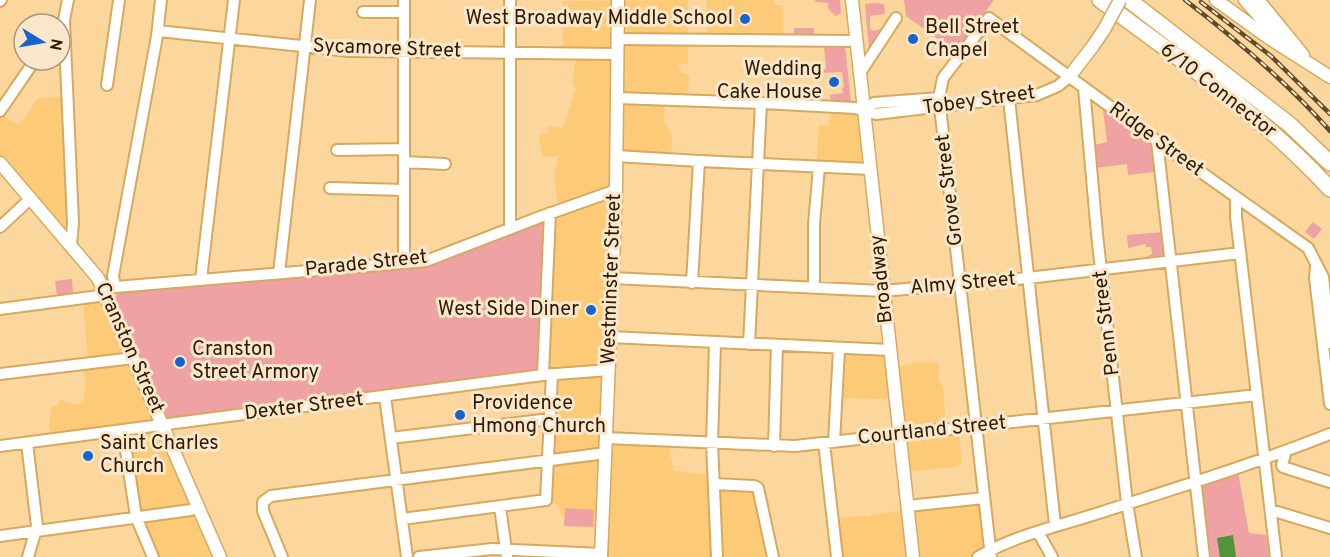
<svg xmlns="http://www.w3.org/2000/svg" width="1330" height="557" font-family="Overpass,sans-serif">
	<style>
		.built { fill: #fdca78 }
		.green { fill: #eea2a3 }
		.water { fill: #519538 }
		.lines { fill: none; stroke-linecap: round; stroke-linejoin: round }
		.minor-casing { stroke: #d6a95f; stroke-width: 14 }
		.major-casing { stroke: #d6a95f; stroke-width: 15 }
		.highway-casing { stroke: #d6a95f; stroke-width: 18 }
		.minor { stroke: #fff; stroke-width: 10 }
		.major { stroke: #fff; stroke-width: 12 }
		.highway { stroke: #fff; stroke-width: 15 }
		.rail-casing { stroke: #614b28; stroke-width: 4.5 }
		.rail { stroke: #fae7cb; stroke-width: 2; stroke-dasharray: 7; stroke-linecap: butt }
		.major-bridge-casing { stroke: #d6a95f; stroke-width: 15; stroke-linecap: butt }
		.major-bridge { stroke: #fff; stroke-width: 12 }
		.poi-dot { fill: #1764cf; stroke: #fae7cb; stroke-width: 2 }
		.labels { text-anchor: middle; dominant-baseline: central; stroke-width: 6; stroke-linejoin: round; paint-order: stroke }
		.poi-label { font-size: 20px; fill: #2c1b00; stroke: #fae7cb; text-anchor: start }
		.street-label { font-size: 20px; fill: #2c1b00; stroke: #fae7cb }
	</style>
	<rect width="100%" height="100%" fill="#fcd79d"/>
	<path class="built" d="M688,0V64L678,65L681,72L690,75L686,101L665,102L664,122L670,131L672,141L671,159L617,156L607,439L670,443V454L674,471L713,475V484L755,486L771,557H564L598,555L599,528L573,524L568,519L562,517L558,505L545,501L550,377L543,376L548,215L558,209L554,176L559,155L552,157L542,156L539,138L541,133L549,134L547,126L561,128L564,126L575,89L572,82L576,56L563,53V1Z
		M707,0H774V5H783V35L707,33Z
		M67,97L71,243L0,168V114L19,125L38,98Z
		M832,106L861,107L868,169L816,167L819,125L828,126Z
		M100,295L216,557H151L121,433L52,439L49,425L52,406L58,405L60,400L75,405L79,404L83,400L86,387L83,364L88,362L83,299Z
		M840,350L887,351L892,370L917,362L939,363L938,379L943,387L946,429L959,430L962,462L955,467L903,472L893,398L879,399L838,398Z
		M983,499L988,550L977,557H837L834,519L864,515L868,517L870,515Z"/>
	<path class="green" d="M814,0H840L841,13L836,16L828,9V3L817,2Z
		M904,0H994L956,52L906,16Z
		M875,3L884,4L885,14L870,16V28L873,31L881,29L882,30L869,49L865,4Z
		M794,28H814V35L794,34Z
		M824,46H845L851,102L831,101L830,95L843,93L842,88L844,87L842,72L819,73V70L826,69Z
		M1103,110L1153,145L1155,172L1128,175L1127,164L1096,168L1094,145L1107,142Z
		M543,222L545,224L539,372L167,419L164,417L114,302V298L119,292L426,266Z
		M1313,222L1322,229L1314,239L1305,232Z
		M1163,232L1165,255L1146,257L1152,254L1151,247H1146L1145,244L1128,248L1127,235Z
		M72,279L73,294L57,296L55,281Z
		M1238,472L1249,533L1266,535L1269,557H1211L1202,485Z
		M565,508L594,510L593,527L564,526Z"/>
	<path class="water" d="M1233,535L1236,557H1220L1217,538Z"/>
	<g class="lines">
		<defs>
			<path id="minor" d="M68,0L64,20L73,223L71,245
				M404,0V262
				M0,1L1,0
				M363,12H404
				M158,31L349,51L617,54
				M617,39L856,41
				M860,73L896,18
				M107,85L119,0
				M1084,88L1097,234L1127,503L1136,557
				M617,98L761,103L855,108L876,114L1037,95L1058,86L1069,77
				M1009,99L1055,525
				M0,111L35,60
				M864,112L874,103L939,98
				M1157,141L1204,557
				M337,150L404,149
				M616,156L699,161L870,169
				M404,162L445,164
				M330,188L404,190
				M1236,197V217L1276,557
				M0,227L30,199
				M510,229V0
				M1316,266L1315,278L1330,404
				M279,273L310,0
				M612,278L883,291L1028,278L1240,253
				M201,279L234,0
				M692,283L699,161
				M115,286L113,276L157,36L161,0
				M104,288L426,261L540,217L616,190
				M814,288V224L819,167
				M0,309L99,296L106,293
				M610,337L890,350
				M715,343L712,443L717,557
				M749,344L761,103
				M0,374L133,358
				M543,375L550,213
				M385,397L407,557
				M123,431L136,517L153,557
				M391,438L550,419
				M606,438L795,446L1257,395
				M834,442L839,349
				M27,443L37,526L28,557
				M824,443L837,557
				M0,446L543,375L609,370
				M774,446L777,345
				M1286,451L1282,465L1283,467L1330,482
				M714,484L754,486L758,488L773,557
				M908,506L984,498
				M500,507L507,557
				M1271,510L1330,528
				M402,519L546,500L552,374
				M1038,532L1052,557
				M0,536L191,510L198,507
				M282,557L263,511V502L271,496L606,453
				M419,557L492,549L602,554
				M978,557C1015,535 1059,526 1099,513C1176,488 1254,464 1330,434
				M991,557L939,98L943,78L989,18L1157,141L1308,248L1323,277L1330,343"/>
			<path id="major" d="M852,0L913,557
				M1216,0L1266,36L1330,77
				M1245,0L1278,37
				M1258,0L1303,55
				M1069,77L1093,46L1105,28
				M0,163L98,278L220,557
				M601,557L616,190L618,0"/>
			<path id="highway" d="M1100,0C1180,59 1263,116 1330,189
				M1129,0L1289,124L1330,163"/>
		</defs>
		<use href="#minor" class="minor-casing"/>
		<use href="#major" class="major-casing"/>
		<use href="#highway" class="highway-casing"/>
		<use href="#minor" class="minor"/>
		<use href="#major" class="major"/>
		<use href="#highway" class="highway"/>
		<defs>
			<path id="rail" d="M1185,0C1237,40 1287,82 1330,131
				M1201,2L1271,56L1330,114"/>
		</defs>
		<use href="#rail" class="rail-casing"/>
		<use href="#rail" class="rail"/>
		<defs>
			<path id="major-bridge" d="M1105,28L1120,0"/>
		</defs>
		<use href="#major-bridge" class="major-bridge-casing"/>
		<use href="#major-bridge" class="major-bridge"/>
	</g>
	<g class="poi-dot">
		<circle cx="745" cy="19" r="6"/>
		<circle cx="913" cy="39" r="6"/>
		<circle cx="834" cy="82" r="6"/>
		<circle cx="591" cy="310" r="6"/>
		<circle cx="180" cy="362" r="6"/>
		<circle cx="460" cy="415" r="6"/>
		<circle cx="88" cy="456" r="6"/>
	</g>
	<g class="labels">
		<g class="poi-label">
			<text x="733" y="19" text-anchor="end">West Broadway Middle School</text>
			<text x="925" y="28">Bell Street<tspan x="925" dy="23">Chapel</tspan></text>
			<text x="822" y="70" text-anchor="end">Wedding<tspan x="822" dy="23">Cake House</tspan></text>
			<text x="579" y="310" text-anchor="end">West Side Diner</text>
			<text x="192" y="350">Cranston<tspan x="192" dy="23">Street Armory</tspan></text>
			<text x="472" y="404">Providence<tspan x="472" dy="23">Hmong Church</tspan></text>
			<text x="100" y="444">Saint Charles<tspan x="100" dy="23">Church</tspan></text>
		</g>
		<g class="street-label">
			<text transform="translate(387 49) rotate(2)">Sycamore Street</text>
			<text transform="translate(1218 91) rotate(38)">6/10 Connector</text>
			<text transform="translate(979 101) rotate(-8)">Tobey Street</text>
			<text transform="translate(1156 140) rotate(36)">Ridge Street</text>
			<text transform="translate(950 190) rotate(-97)">Grove Street</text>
			<text transform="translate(366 264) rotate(-6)">Parade Street</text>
			<text transform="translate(612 279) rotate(-88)">Westminster Street</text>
			<text transform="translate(882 279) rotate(-96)">Broadway</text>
			<text transform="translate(963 284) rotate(-5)">Almy Street</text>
			<text transform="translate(1107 323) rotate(-97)">Penn Street</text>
			<text transform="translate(129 348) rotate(66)">Cranston Street</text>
			<text transform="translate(304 407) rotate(-7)">Dexter Street</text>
			<text transform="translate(932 431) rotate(-6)">Courtland Street</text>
		</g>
	</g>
	<g transform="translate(42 42) rotate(101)"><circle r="28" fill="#fae7cb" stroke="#a8957a" stroke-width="1.5"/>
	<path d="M0-4.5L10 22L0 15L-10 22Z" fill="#1764cf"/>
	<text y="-9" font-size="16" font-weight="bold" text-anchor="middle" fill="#2c1b00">N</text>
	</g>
</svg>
